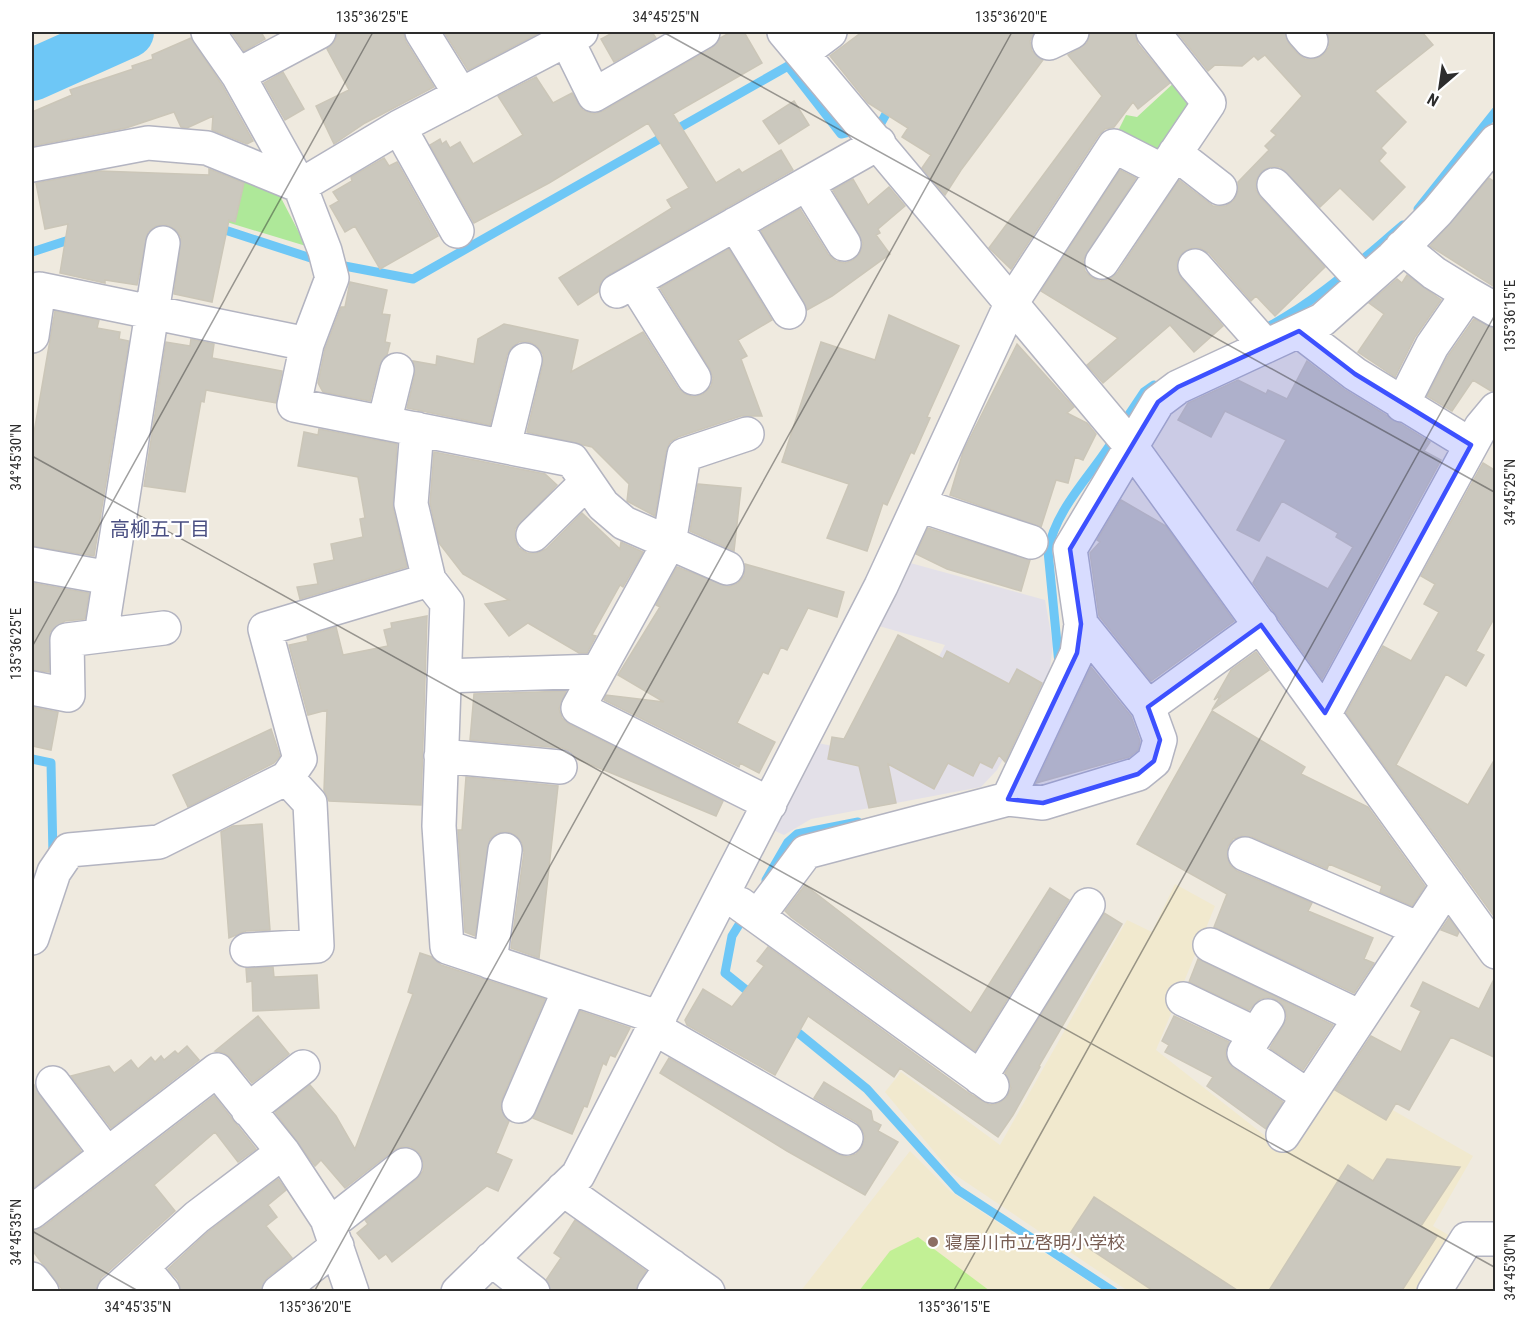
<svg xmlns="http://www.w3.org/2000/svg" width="1527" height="1323" font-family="'Roboto Condensed','Noto Sans JP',sans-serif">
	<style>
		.industrial { fill: #e3e0e8 }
		.education { fill: #f1e9ce }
		.green { fill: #aee899 }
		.pitch { fill: #c2f095 }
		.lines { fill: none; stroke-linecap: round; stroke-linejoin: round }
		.stream { stroke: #6ec7f6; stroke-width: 9 }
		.river { stroke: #6ec7f6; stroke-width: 52 }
		.building { fill: #cbc8be; stroke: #cbc6b8; stroke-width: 1.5 }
		.minor-casing { stroke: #b3b4c1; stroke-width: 36 }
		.minor { stroke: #fff; stroke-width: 33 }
		.marked { fill: #3d51ff; fill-opacity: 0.2; stroke: #3d51ff; stroke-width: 4.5; stroke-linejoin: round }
		.ticks { fill: none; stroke: #2d2d2d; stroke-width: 1.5; stroke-opacity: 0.45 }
		.education-dot { fill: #8d6e63; stroke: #fff; stroke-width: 2 }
		.labels { text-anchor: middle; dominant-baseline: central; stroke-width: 4.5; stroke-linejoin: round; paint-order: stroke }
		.education-label { font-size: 18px; fill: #785e54; stroke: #fff; text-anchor: start }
		.neighbourhood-label { font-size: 20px; fill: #4a4f82; stroke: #fff }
		.neatline { fill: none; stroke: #2d2d2d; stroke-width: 2 }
		.ticks-label { font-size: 15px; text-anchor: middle; fill: #2d2d2d }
	</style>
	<rect width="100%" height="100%" fill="#efeadf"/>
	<path class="industrial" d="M903,561L1045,600L1053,645L1049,675L997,770L981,787L811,819L784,835L773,830L813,742L886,757L945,645L872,624Z"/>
	<path class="education" d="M1175,884L1215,906L1156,1050L1287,1153L1335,1077L1473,1156L1433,1226L1452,1237L1417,1291H1128L951,1172L885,1092L901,1072L1000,1145L1127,920L1152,932Z
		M910,1151L951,1192L1103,1291L800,1292Z"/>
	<path class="green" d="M1177,80L1195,104L1161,156L1116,135L1126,115L1137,117Z
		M231,174L279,194L306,246L220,220L228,198Z"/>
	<path class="pitch" d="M918,1237L990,1291H859L890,1251Z"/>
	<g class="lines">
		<path class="stream" d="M871,126L881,123L891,105
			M1418,209L1496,111
			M144,227L181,228
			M216,229L225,230L320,261
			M32,252L75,238
			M334,264L413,279L788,66L841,134L858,130
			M1260,331C1314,304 1357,264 1403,225
			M1122,425L1144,392L1154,385
			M1059,664L1048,551C1056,507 1093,474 1115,437
			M32,759L51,763L53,856
			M766,880L788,842L797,834L858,822
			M745,915L732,936L725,973L755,997
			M791,1027L867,1089L958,1190L1114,1292"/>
		<path class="river" d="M32,75L128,32"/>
	</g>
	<path class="building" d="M231,32H261L265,39L244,51Z
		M338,32H403L406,42L434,87L365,123L334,144L316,106L349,90L327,49L335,41Z
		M444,32H541L468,70Z
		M614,32H652L656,38L614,62L601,39Z
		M731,32H744L762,63L673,114L716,183L739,169L742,173L781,150L793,170L608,275L601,282L598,292L578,305L559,278L672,208L667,200L689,188L648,123L549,183L474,223L430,145L440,139L442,144L446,141L450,148L460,142L473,164L523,135L498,96L536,77L553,103L572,93L583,110L594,114L603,111L712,48L720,38Z
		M862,32H1034L1030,41L1032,51L1043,60L961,170L945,195L922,168L931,155L902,137L908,128L868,103L830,56Z
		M1090,32H1135L1138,44L1170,83L1138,109L1133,102L1114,127L1105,129L1098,136L1011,269L989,248L1102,96L1068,55L1087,43Z
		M1177,32H1285L1289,44L1297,53L1305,59H1314L1323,55L1329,47L1327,32H1422L1433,45L1375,91L1406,122L1381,148L1386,153L1379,161L1405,187L1373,220L1340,188L1320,207L1280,167H1270L1262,171L1256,180V190L1260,197L1325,267L1275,316L1256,296L1251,301L1209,253L1200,248H1192L1183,252L1177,261V269L1181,278L1223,326L1194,352L1170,325L1103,383L1087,365L1118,338L1041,291L1120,170L1136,178L1083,260L1085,271L1091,277L1100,281L1110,279L1118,272L1179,180L1213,206H1226L1234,200L1238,191V182L1269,150L1265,146L1276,135L1271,131L1302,96L1265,55L1258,60L1254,56L1242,66L1215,65L1208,71Z
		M191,38L222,85L253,141L247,144L212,130L213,116L187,128L181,127L174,112L126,128L32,146V112L72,95L70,90L133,69L132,66L153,59L152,55Z
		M283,72L304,109L285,120L264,83Z
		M794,101L809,125L779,144L763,121Z
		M384,158L389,166L397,162L438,236L380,269L355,226L345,232L330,206L339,201L333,192L352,181L351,177Z
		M209,169L244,183L235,222L229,220L212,302L174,294L181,237L175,229L166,225L156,226L148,232L137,285L105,280V283L60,273L68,224L45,229L36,183L100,171L209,175Z
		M1489,178L1496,183V288L1430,246Z
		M853,179L868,205L889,187L905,206L878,229L880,233L876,235L890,254L832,296L807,310L761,231L800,209L828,254L836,261L845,263L853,260L860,253L863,243L833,190Z
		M729,249L772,320L738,340L747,356L741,359L762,416H741L678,437L670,442L666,452L655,516L627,501L629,484L592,447L527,432L543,364V354L537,346L530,342H519L511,348L507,355L490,425L407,408L415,374L413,361L436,365L437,356L474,364L478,339L504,324L578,340L571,372L643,332L678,388L685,394L694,397L703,394L711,386L713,378L710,369L660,288Z
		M1407,275L1441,300L1415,337L1395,377L1358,352L1384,314L1369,303L1397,279L1402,283Z
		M350,282L387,290L382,314L390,315L385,342L390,343L387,355L379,366L370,401L323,392L318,383L325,349L341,307H345Z
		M55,311L99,320L97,328L120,332L119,339L129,341L94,556L32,546V444Z
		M889,315L959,346L927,417L930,418L914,454L911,452L887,505L883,503L867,551L827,538L849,484L782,462L821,342L875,360Z
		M1474,319L1496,329V391H1491L1473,380L1452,411L1427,396L1448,356Z
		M191,339L214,344L212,358L282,371L276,403L206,390L204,402L201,401L185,492L144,486L166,342L190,346Z
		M1017,344L1074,407L1067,413L1087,423L1096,434L1083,460L1075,457L1068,483L1056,480L1041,527L950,495L963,452Z
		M1307,361L1345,390L1430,442L1424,451L1441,460L1322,679L1253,583L1267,557L1328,589L1353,547L1336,537L1338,533L1282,501L1259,541L1237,530L1286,440L1225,411L1211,437L1178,420L1188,403L1238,380L1266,394L1268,390L1287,399Z
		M319,429L397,444L393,508L407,567L300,599L297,587L318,584L314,564L334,560L331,544L363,537L360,519L365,518L358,477L298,466L304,432L318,435Z
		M434,452L545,474L557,485L515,529V540L519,548L527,553H537L546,549L582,513L620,549L621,542L643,552L623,587L620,585L592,635L596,636L587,653H579L528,623L509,636L485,604L509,600L463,574L439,543L430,503Z
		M1483,463L1496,471V615L1476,651L1484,655L1466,686L1446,674L1396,765L1468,805L1496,757V919L1346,713L1383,646L1411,661L1439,612L1424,604L1435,584L1421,576Z
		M698,484L741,488L734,551L690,531Z
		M1121,500L1166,526L1234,621L1151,681L1099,616L1090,553L1100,542L1097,540Z
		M928,528L1030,560L1021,591L947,569L916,554Z
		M745,564L844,592L837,617L808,608L787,650L781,647L768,674L763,672L737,723L775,742L759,773L740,763L739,767L604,700L606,695L664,702L618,675L660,607L656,605L677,567L729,587L738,583L744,576Z
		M32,583L89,593L85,619L65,621L50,632L49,672L32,670Z
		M427,616L421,805L329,801L324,790L327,710L308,715L289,645L308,641L307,636L336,627L343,655L388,646L384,630L392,628L391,623Z
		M898,635L943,659L947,651L1009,684L1017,669L1042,683L1005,762L999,755L992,768L980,762L973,776L948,763L934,789L888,764L896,803L869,808L859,766L828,759L832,737L844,739Z
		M1256,652L1269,670L1212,710L1221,695L1214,700L1231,670Z
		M1091,667L1131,716L1140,741L1138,750L1129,757L1036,783Z
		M566,691L559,709L562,718L569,724L723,801L716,816L577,759L570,751L562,748L470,740L474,694Z
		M32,707L58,712L51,750L32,746Z
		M1212,711L1305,767L1301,774L1368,807L1425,886L1412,906L1380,892L1382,886L1329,864L1327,869L1252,837L1242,836L1233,839L1228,846L1227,857L1230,865L1237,871L1312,903L1308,911L1373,938L1364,959L1374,963L1354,993L1214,927L1227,894L1137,844Z
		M271,729L280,756L274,763L188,807L173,775Z
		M466,777L558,786L539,958L511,948L524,852L522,843L517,836L508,832L497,833L490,839L475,936L465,932L458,830H462Z
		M262,824L270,930L246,931L229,938L221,832L233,826Z
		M805,885L971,1013L1050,888L1069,900L975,1051L791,917L785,911Z
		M1104,913L1122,924L1039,1066L1040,1067L1013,1115L998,1137L900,1068L894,1077L808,1016L775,1075L687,1025L685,1020L703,989L732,1007L764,966L757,961L768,947L970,1094L990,1105L999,1103L1007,1097L1011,1088L1005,1073Z
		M1449,918L1459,932L1457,936L1441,930Z
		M420,953L432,957L441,965L545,999L502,1099L501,1109L509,1121L496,1153L512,1160L498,1191L487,1186L392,1262L386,1254L379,1259L357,1233L368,1224L365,1220L417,1179L423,1171V1162L420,1154L411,1147H402L394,1150L345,1188L321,1160L315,1166L275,1112L310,1085L336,1116L355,1149L413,994L408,992Z
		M1198,959L1333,1025L1303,1070L1270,1048L1287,1018L1285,1008L1279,1001L1270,997L1260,999L1249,1010L1189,982Z
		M273,967L274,977L317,975L319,1008L253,1011L252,981L247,982L246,968Z
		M1496,975V1058L1451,1037L1409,1110L1396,1103L1386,1120L1335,1090L1371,1036L1401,1052L1421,1011L1411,1006L1423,982L1479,1009Z
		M580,1011L630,1028L615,1057L610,1055L606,1065L603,1063L587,1107L584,1106L572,1134L533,1118Z
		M258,1016L289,1054L252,1083L231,1058L224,1053L215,1051Z
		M1174,1016L1229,1042L1225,1053L1228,1062L1233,1068L1283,1102L1266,1129L1207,1086L1213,1077L1165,1052L1169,1045L1162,1041Z
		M187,1046L199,1060L111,1128L71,1076L109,1066L114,1073L131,1060L138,1069L151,1057L155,1062L161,1056L164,1060L175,1051L178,1054Z
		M669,1058L837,1154L847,1157L856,1154L862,1147L865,1137L862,1129L856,1122L814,1098L824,1082L871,1111L873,1121L881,1125L878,1131L898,1142L865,1195L787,1151L660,1073Z
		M32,1082L81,1151L32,1189Z
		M214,1096L256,1149L238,1162L215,1132L154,1185L175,1211L101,1278L96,1292H64L32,1250V1230L43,1227Z
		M1387,1159L1460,1167L1421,1226L1437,1236L1401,1292H1268L1348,1165L1373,1181Z
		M278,1179L286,1190L268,1205L277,1217L266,1226L292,1258L267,1278L261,1292H181L178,1280L168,1269L209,1231Z
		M1094,1197L1240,1292H1155L1069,1235Z
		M575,1220L646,1271L635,1292H551L546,1280L561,1258L554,1253Z"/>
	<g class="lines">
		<defs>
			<path id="minor" d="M208,32L238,75L300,186L325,251L332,278L307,344L294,405L572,460L603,505L624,523L727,568
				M422,32L461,95
				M563,32L594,95L703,32
				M784,32L1130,445L1496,952
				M1303,32L1311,41
				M1049,43L1072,32
				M802,53L830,32
				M238,75L319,32
				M399,127L457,231
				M1175,153L1220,188
				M32,165L148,143L207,148L300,186L399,127L581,32
				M807,184L844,244
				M1274,185L1364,282
				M735,224L789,312
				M1102,262L1209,103L1153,32
				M1195,266L1266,346
				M634,282L694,378
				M617,291L879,143
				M1468,294L1496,310
				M1299,331L1355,374L1471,445
				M32,336L39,289L307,344
				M1402,405L1432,346L1468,294L1434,273L1402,247
				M384,423L397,370
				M417,429L411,504L429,580L447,603L439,826L447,947L660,1018
				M747,434L684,455L669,543L578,708L770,804
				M504,446L525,360
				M919,505L1031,542
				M533,535L587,482
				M32,564L110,578
				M101,635L163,243
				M444,676L598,671
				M32,688L68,695L67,640L164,628
				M1148,707L1261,625
				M1325,713L1481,427L1496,409
				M441,756L560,767
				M1008,799L1077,653L1081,624L1070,549L1158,402L1178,387L1322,320L1392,258L1437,212L1496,141
				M1245,854L1419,929
				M740,904L992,1086
				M758,916L806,852L1008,799L1043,803L1138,774L1154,761L1160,740L1148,707L1081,624
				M32,938L54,872L69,850L159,842L287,778L300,759L265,629L429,580
				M1210,945L1360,1017
				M247,950L317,946L310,803L287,778
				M490,962L505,850
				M1183,999L1256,1034
				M1268,1016L1244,1053L1308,1096
				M654,1028L846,1138
				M980,1078L1088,905
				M53,1083L107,1154
				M519,1106L570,988
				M248,1110L303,1067
				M1283,1135L1448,885
				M563,1189L708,1292
				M32,1212L217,1070L283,1152L327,1219L352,1292
				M329,1225L405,1165
				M491,1259L533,1292
				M142,1267L163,1292
				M32,1279L42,1292
				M114,1292L197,1217L283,1152
				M279,1292L337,1246
				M458,1292L578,1175L881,586L1012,302L1114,146L1163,171
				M654,1292L672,1266
				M1434,1292L1467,1239H1496"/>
		</defs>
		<use href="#minor" class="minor-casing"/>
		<use href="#minor" class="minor"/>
	</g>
	<path class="marked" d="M1299,331L1355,374L1471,445L1325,713L1261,625L1148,707L1160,740L1154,761L1138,774L1043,803L1008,799L1077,653L1081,624L1070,549L1158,402L1178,387Z"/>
	<path class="ticks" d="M663,32L1496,493M32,456L1496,1268M32,647L373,32M32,1231L140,1292M314,1292L1012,32M953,1292L1496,313"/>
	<circle class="education-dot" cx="933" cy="1242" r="6"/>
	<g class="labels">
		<g class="education-label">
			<text x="945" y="1242">寝屋川市立啓明小学校</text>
		</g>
		<g class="neighbourhood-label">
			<text x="160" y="529">高柳五丁目</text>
		</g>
	</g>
	<rect width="1527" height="1323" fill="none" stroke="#ffffff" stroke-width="66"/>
	<g transform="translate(1440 87) rotate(209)" stroke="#ffffff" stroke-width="4.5" paint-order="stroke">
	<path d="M0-4.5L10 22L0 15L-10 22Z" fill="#2d2d2d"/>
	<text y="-9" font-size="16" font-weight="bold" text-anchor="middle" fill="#2d2d2d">N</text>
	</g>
	<rect x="33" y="33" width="1461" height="1257" class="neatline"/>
	<g class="ticks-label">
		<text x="372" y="22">135°36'25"E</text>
		<text x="666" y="22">34°45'25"N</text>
		<text x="1011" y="22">135°36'20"E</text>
		<text transform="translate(1510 316) rotate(-90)" y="5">135°36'15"E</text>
		<text transform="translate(16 457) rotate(-90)" y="5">34°45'30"N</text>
		<text transform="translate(1510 492) rotate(-90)" y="5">34°45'25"N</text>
		<text transform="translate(16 644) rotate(-90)" y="5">135°36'25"E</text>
		<text transform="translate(16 1232) rotate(-90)" y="5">34°45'35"N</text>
		<text transform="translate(1510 1267) rotate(-90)" y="5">34°45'30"N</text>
		<text x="138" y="1312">34°45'35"N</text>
		<text x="315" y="1312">135°36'20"E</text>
		<text x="954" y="1312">135°36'15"E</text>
	</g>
</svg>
